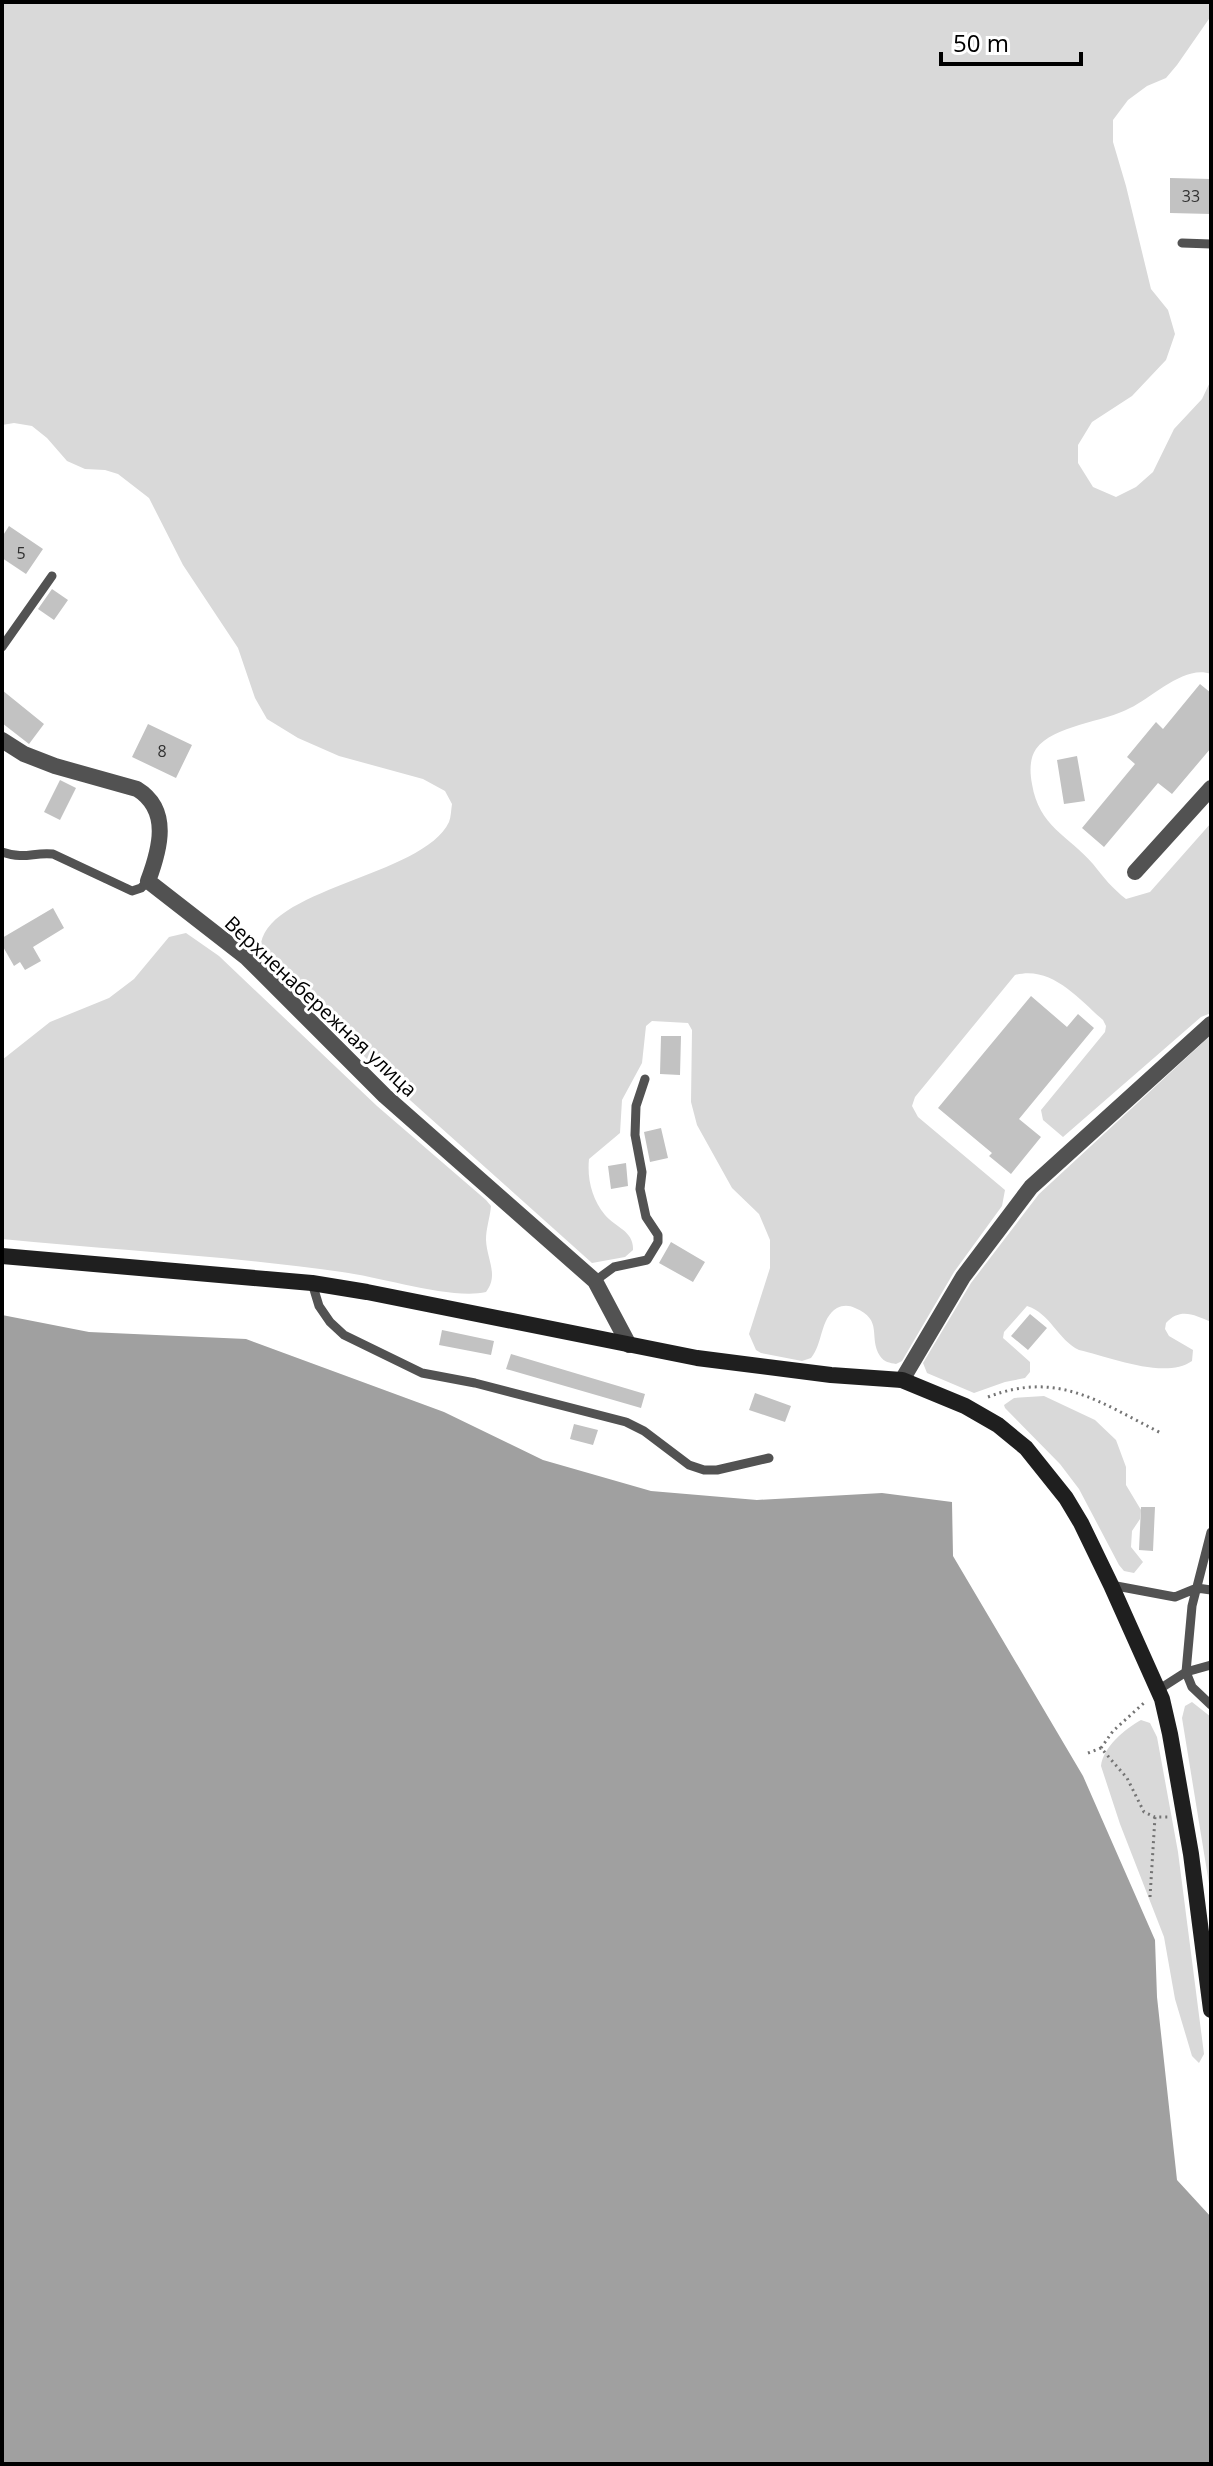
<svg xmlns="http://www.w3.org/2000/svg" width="1213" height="2466" font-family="'Open Sans',sans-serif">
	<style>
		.green { fill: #d9d9d9 }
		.water { fill: #a0a0a0 }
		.building { fill: #c2c2c2 }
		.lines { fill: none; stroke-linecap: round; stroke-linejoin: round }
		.path { stroke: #747474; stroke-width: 3; stroke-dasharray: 2 4; stroke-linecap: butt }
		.lane { stroke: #525252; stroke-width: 9 }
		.street { stroke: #525252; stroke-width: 16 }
		.secondary { stroke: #1f1f1f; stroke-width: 16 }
		.labels { text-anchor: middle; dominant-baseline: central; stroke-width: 6; stroke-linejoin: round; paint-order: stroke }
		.number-label { font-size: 16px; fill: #303030 }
		.street-label { font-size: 20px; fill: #000; stroke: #fff }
	</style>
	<rect width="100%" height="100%" fill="#fff"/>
	<path class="green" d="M2,2H1211V16L1177,65L1166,78L1147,86L1128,100L1113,120V142L1126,186L1151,289L1168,310L1175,334L1166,360L1132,396L1092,422L1078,445V463L1093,487L1116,497L1136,487L1153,472L1174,429L1202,399L1211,380V674C1185,664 1153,697 1130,708C1105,722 1053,725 1036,749C1029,759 1030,774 1032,784C1039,827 1068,835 1093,864C1104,878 1112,888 1126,899L1150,892L1211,823V1013L1201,1017L1063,1137L1043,1120L1041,1110L1105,1032L1106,1026L1103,1020C1078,998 1051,965 1015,975L915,1097L912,1106L918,1117L1005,1190L1002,1206L954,1272L902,1361L896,1364C890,1363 884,1362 880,1356C868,1337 884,1320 855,1308C849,1305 843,1305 837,1308C820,1318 823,1344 811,1358L802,1361L761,1353L756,1350L749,1334L770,1268V1240L759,1214L732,1188L697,1125L691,1102L692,1030L688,1023L652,1021L646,1026L642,1063L622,1100L620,1133L589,1159C587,1179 592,1199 605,1215C616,1228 634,1231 633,1250L625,1257L592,1263L392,1084L261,953C253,889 423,878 449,822C451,817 451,810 452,804L445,791L423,779L339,756L298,738L267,719L255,698L238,648L183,565L149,498L118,474L105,470L85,469L67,461L47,438L32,426L14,423L2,425Z
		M186,933L219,956L377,1106L486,1200L491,1206C490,1218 486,1228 486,1240C487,1260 499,1275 486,1292C452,1300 381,1277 342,1272C230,1256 115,1250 2,1239V1060L50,1022L109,998L134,979L169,937Z
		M1211,1035V1322C1195,1315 1180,1307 1166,1323L1165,1329L1169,1336L1193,1350L1192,1361C1165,1380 1110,1357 1079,1350C1058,1340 1050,1313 1027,1306L1004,1332L1003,1338L1030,1362V1372L1025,1378L1005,1382L974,1393L927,1373L923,1363L971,1283L1039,1194Z
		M1044,1396L1095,1420L1116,1440L1126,1467V1485L1141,1510L1140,1519L1132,1531L1131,1547L1143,1562L1134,1573L1124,1571L1119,1565L1079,1489L1060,1464L1005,1408L1004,1405L1014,1398Z
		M1192,1702L1211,1717V1896L1182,1718L1185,1706Z
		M1141,1720L1150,1723L1157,1737L1178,1852L1204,2054L1199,2063L1192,2056L1175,1999L1164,1937L1120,1824L1101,1766C1103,1747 1125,1729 1141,1720Z"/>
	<path class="water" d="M2,1315L89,1332L246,1339L444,1412L543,1460L651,1491L757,1500L882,1493L952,1502L953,1556L1083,1776L1155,1940L1157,1997L1177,2180L1211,2217V2464H2Z"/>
	<path class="building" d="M1170,178L1211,179V214L1170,213Z
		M9,526L43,549L26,574L2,558V537Z
		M52,589L68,600L54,620L38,609Z
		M1200,684L1211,693V748L1172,794L1158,783L1104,847L1082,828L1135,764L1127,757L1156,722L1163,729Z
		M2,690L44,724L29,744L2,723Z
		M148,724L192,745L176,778L132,757Z
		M1077,756L1085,801L1064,804L1057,760Z
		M60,780L76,788L60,820L44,812Z
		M53,908L64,928L33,947L41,961L25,970L20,962L14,966L2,945V938Z
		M1031,996L1067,1027L1078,1014L1094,1028L1019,1119L1041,1137L1011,1174L989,1156L992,1153L938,1108Z
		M661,1036H681L680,1075L660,1074Z
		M661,1128L668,1158L650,1162L644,1132Z
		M626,1163L628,1186L611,1189L608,1166Z
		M671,1242L705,1262L693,1282L659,1263Z
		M1030,1314L1047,1328L1028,1350L1011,1336Z
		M442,1330L494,1341L491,1355L439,1345Z
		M511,1354L645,1394L641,1408L506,1369Z
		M755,1393L791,1406L785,1422L749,1410Z
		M574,1424L598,1430L593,1445L570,1439Z
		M1141,1507H1155L1153,1551L1139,1550Z"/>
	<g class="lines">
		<path class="path" d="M988,1397C1058,1370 1099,1402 1161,1433
			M1101,1748L1113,1731L1145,1702
			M1088,1753L1101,1748L1127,1778L1144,1812L1155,1817H1169
			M1150,1897L1155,1817"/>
		<path class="lane" d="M1182,243L1211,244
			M2,647L52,576
			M2,852C26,860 32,852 53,854L132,891L141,888L148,881
			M595,1281L614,1267L647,1260L658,1242V1235L646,1217L640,1189L642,1172L635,1135L636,1106L645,1079
			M312,1283L319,1306L330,1322L344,1335L422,1373L475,1383L626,1422L644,1431L689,1465L704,1470H717L769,1458
			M1211,1532L1192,1606L1186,1672L1192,1687L1211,1705
			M1111,1585L1175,1597L1197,1588L1211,1590
			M1158,1690L1186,1672L1211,1665"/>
		<path class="street" d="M2,740L24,754L55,766L137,789C171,810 160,849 148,881L247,958L385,1096L595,1281L629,1345
			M1135,872L1211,788
			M902,1380L963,1277L1031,1187L1211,1024"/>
		<path class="secondary" d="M2,1256L312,1283L367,1292L697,1358L831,1375L902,1380L965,1406L998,1425L1026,1448L1066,1498L1081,1523L1111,1585L1162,1699L1170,1734L1191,1854L1211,2010"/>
	</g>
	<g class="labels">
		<g class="number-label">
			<text x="1191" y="196">33</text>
			<text x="21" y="553">5</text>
			<text x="162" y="751">8</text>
		</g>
		<g class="street-label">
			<text transform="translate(321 1006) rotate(43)">Верхненабережная улица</text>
		</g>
	</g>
	<rect width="1213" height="2466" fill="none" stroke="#000000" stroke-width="8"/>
	<path d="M941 52v12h140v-12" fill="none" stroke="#000000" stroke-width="4"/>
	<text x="953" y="52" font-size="24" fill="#000000" stroke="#ffffff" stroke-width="6" paint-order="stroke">50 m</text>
</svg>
